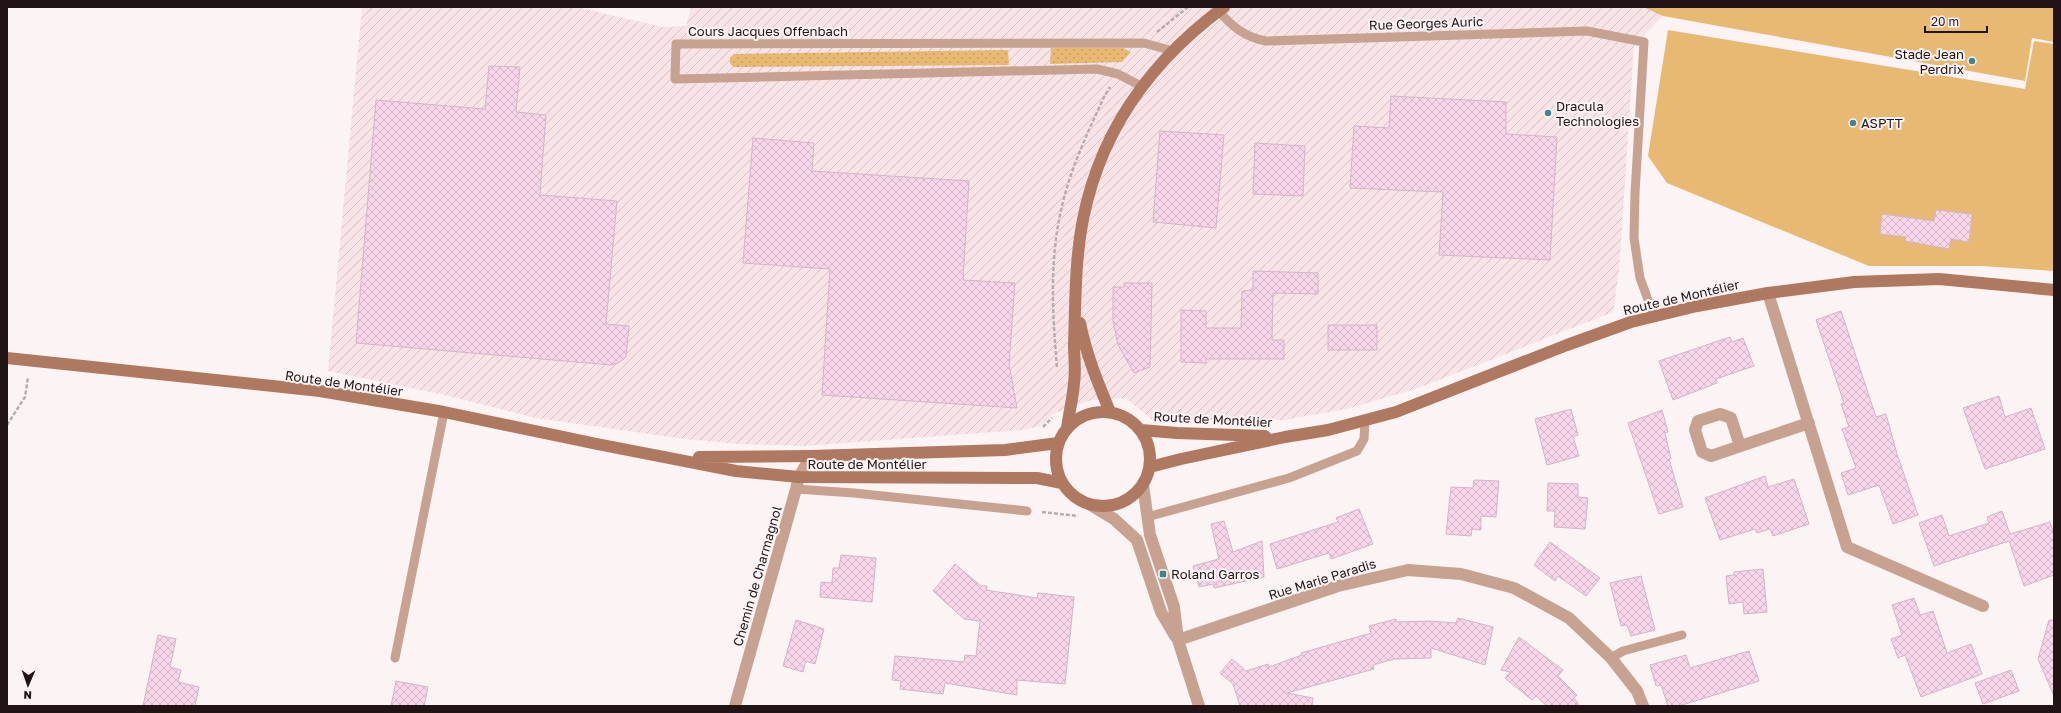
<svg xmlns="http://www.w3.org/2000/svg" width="2061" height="713" font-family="'Golos Text',sans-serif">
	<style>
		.industrial { fill: url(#industrial-furrows) }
		.grass { fill: url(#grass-dots) }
		.green { fill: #e7b973 }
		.building { fill: url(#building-cross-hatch); stroke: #d4b5c8 }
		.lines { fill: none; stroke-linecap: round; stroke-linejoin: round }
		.path { stroke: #b7adae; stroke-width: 2.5; stroke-dasharray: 4 2; stroke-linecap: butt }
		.lane { stroke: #c8a291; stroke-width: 9 }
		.street { stroke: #c8a291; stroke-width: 12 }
		.secondary { stroke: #af7961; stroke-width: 12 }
		.poi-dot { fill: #408592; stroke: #fbf3f4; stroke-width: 1.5 }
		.labels { text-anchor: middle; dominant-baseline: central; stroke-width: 4; stroke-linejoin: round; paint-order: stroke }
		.street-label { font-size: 13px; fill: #221415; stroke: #fbf3f4 }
		.poi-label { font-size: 13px; fill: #221415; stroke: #fbf3f4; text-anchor: start }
	</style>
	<defs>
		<pattern id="industrial-furrows" width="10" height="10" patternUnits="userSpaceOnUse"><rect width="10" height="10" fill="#f8e4e6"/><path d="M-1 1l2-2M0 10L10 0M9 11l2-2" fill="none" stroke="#d4c3c4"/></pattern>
		<pattern id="grass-dots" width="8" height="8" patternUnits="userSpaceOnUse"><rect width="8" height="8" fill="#e7b973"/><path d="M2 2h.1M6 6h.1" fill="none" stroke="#c69e63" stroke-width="1.8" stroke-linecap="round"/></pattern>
		<pattern id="building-cross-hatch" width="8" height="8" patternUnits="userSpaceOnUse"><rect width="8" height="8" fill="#f7d6ea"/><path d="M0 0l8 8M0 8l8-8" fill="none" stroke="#d3b7c8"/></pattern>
	</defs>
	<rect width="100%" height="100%" fill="#fbf3f4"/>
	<path class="industrial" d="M362,7H576L663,27L686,26L691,7H1643L1663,16L1634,46L1619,271L1613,312L1421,387L1347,409L1283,420L1156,423L1126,398L1092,400L1052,414L1047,421L1040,426L1022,430L804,446L739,444L685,439L536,418L445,395L328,371Z"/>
	<path class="grass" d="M1051,48H1123L1131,52L1122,62L1050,64Z
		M1008,50L1009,65L733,67L730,63V58L734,54Z"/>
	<path class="green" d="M1643,7H2054V42L2032,38L2025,81L1663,16Z
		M1668,30L2025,89L2034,41L2054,44V271L1982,266H1869L1667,183L1648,156Z"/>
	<path class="building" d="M489,66L520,67L516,112L546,115L540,195L617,201L606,324L629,326L626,357L618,363L611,365L356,343L376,100L485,109Z
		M1391,96L1506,102V134L1557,137L1550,260L1439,255L1443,192L1350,188L1354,126L1389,128Z
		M1160,131L1224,135L1216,228L1153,222Z
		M753,138L814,143L812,171L969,181L963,280L1015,283L1009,364L1017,408L822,395L830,269L743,263Z
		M1255,143L1305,146L1303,196L1253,194Z
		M1936,210L1972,214L1969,242L1951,239L1949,249L1905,241L1906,237L1880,234L1882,214L1934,221Z
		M1253,271L1318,273V294L1273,293L1272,340H1284V359H1206V363L1181,362V310L1206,311V328H1241L1242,291L1253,290Z
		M1124,283H1152L1150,367L1134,373L1118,345L1113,321V287H1124Z
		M1841,311L1876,417L1886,414L1897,454L1918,515L1893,524L1879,485L1848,495L1841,473L1856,468L1842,429L1849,427L1841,404L1844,403L1816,320Z
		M1328,325H1377V350H1328Z
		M1730,337L1732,342L1743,338L1754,366L1716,379L1717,383L1673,400L1659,361Z
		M1999,396L2005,417L2031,408L2045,449L1985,469L1963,408Z
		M1571,409L1578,435L1573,437L1579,456L1547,465L1535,419Z
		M1662,410L1668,432L1665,433L1671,459H1669L1683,507L1659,514L1628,423Z
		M1765,476L1768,487L1794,479L1809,524L1773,536L1770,529L1757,533L1755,529L1720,540L1705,498Z
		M1474,480L1499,481L1496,517L1481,516V530L1472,529L1471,536L1446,534L1451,487L1473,488Z
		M1548,483L1578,484V497L1588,498L1585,529L1554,527L1555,511H1547Z
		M1359,509L1373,544L1331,559L1329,553L1277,569L1270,544L1338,522L1336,518Z
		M2002,511L2010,534L2050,522L2054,534V575L2024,586L2009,541L1934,566L1919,523L1942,515L1949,536L1989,523L1987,517Z
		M1224,521L1233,552L1262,541L1264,577L1214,588L1213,584L1199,587L1193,566L1219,559L1211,524Z
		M1550,542L1600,578L1586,596L1558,576L1555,581L1534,565Z
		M841,555L876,558L872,602L820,597L821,582L832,583L833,568H839Z
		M955,564L981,586H987L986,590L1037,598L1038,593L1074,597L1065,684L1017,680V695L945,683L943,694L900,689L901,681L892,680L895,656L964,662L965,655L976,656L980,621L964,619L933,591Z
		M1763,569L1767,612L1744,614L1743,602L1729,604L1726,576L1734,575V572Z
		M1641,576L1655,630L1631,636L1627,625L1621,626L1610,583Z
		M1914,598L1920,615L1933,611L1947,653L1971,644L1982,674L1921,697L1905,655L1898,658L1891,639L1902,635L1892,605Z
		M1458,618L1493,627L1485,665L1431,648V658L1394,659L1373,665L1374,669L1287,693L1313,698L1312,706H1240L1233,684L1220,673L1232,659L1246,671L1268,664L1269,667L1302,655L1301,653L1371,633L1369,626L1396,619V622L1429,621L1456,623Z
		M796,620L824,629L815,664L806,661L803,672L783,666Z
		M2049,620H2054V696L2038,659Z
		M158,635L176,639L170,667L181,670L178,682L199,687L195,706H143Z
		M1519,637L1563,670L1558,676L1577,695L1574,698L1580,706H1547L1536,696L1532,700L1505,678L1510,672L1501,670Z
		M1749,651L1759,681L1679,706H1668L1661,685L1656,686L1650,665L1686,655L1690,668Z
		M2011,670L2019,691L1983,704L1975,683Z
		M396,681L428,687L424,706H391Z"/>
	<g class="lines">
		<path class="path" d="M1157,32L1188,7
			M1057,367C1052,310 1049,254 1064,198C1073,163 1089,130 1104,97L1110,87
			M7,425L25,397L28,377
			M1043,427L1052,418
			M1042,512L1078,516"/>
		<path class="lane" d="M1219,11C1232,27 1245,37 1266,41L1587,31L1644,42L1635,193L1634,238L1640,278L1654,316
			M1141,86L1118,74L1097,69L675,79L676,44L1144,43L1173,51
			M796,489L854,493L1027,511
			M1147,517L1289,478L1357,451L1364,439L1365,421
			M395,658L444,412
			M1611,658L1623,651L1682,635"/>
		<path class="street" d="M1768,293L1847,547L1983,606
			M1740,446L1731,418L1720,414L1698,421L1695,430L1702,452L1711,456L1809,423
			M1143,485L1150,535L1174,607L1178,640L1199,706
			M1091,505L1114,519L1137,540L1161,612L1175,636
			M1178,640L1338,586L1408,570L1461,574L1514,588L1569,618L1611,658L1637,691L1643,706
			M735,706L796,489L799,477L811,456"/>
		<path class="secondary" d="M1080,323C1086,354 1098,383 1110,412
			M7,358L320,391L444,412L597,444L736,471L799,477L1037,478L1062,483
			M1056 459a47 47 0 1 1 94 0a47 47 0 1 1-94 0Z
			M1067,428C1069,413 1073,398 1074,383C1076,371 1074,357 1074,344C1075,318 1075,291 1077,266C1084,157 1137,71 1224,7
			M1141,430L1177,433L1265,436
			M699,457L811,456L1005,450L1058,443
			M1150,467L1181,459L1285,437L1328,430L1396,412L1567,345L1631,322L1697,306L1768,293L1854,282L1939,279L2054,290"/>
	</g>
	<g class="poi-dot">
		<circle cx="1972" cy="61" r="4"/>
		<circle cx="1548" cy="113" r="4"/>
		<circle cx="1853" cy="123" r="4"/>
		<rect x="1159" y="570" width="8" height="8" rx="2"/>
	</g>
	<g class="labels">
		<g class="street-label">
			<text transform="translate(1426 23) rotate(-2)">Rue Georges Auric</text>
			<text x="768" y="31">Cours Jacques Offenbach</text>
			<text transform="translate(1681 297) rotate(-13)">Route de Montélier</text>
			<text transform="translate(344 383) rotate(8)">Route de Montélier</text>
			<text transform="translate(1213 419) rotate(3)">Route de Montélier</text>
			<text x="867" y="464">Route de Montélier</text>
			<text transform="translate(757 576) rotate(-74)">Chemin de Charmagnol</text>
			<text transform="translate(1322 579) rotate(-17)">Rue Marie Paradis</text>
		</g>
		<g class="poi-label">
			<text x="1964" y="54" text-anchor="end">Stade Jean<tspan x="1964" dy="15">Perdrix</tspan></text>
			<text x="1556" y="106">Dracula<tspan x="1556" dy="15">Technologies</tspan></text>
			<text x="1861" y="123">ASPTT</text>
			<text x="1171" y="574">Roland Garros</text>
		</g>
	</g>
	<rect width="2061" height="713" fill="none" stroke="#221415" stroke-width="16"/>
	<g transform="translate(28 685) rotate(182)" stroke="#fbf3f4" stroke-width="3" paint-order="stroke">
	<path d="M0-3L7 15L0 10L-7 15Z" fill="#221415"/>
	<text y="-6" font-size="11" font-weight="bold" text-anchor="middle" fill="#221415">N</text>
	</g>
	<path d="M1925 26v6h62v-6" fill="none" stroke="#221415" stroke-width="2"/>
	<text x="1931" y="26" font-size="12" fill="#221415" stroke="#fbf3f4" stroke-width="3" paint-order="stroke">20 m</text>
</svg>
